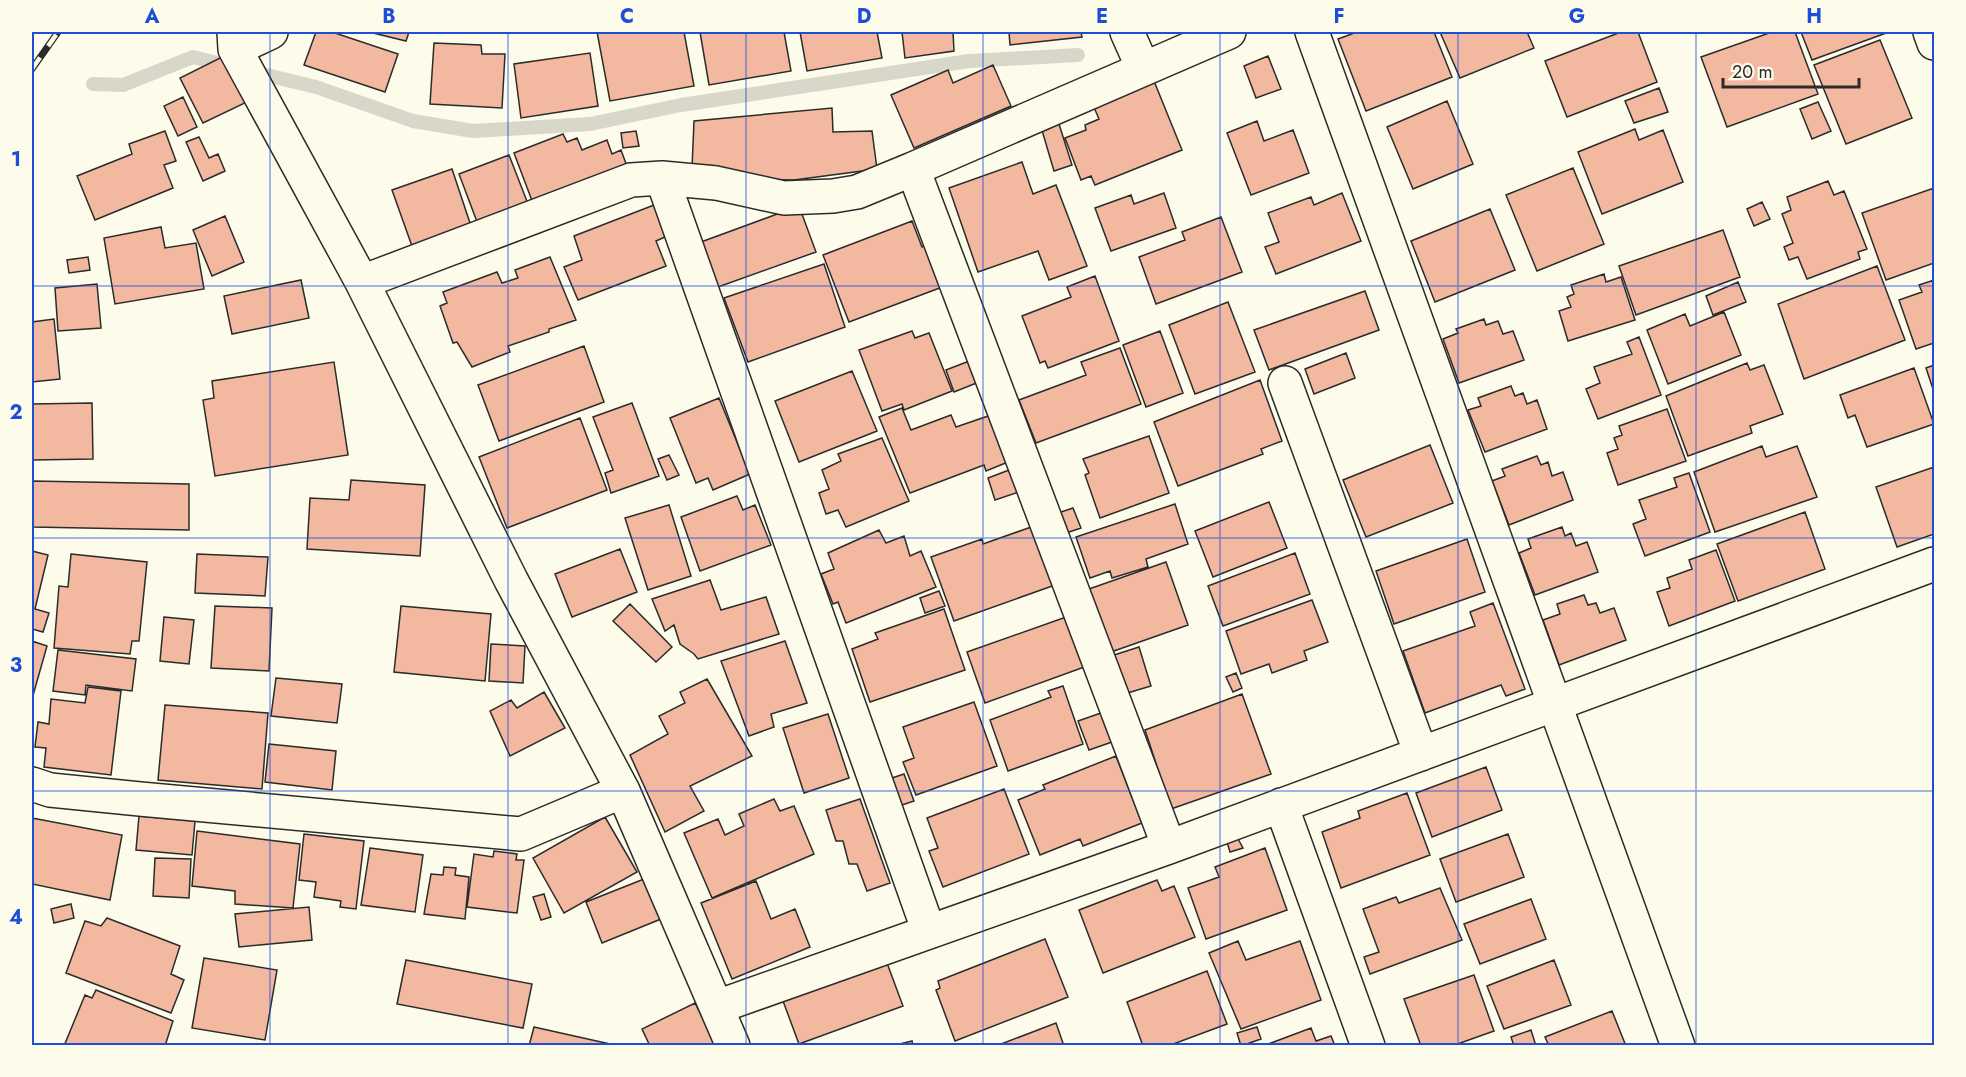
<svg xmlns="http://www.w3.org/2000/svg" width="1966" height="1077" font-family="Jost,sans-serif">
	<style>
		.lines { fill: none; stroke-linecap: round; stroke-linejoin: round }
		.stream { stroke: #d8d7c9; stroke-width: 14 }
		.building { fill: #f2b8a0; stroke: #2b2b2b; stroke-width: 1.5 }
		.street-casing { stroke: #2b2b2b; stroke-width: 36 }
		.street { stroke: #fdfbea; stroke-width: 33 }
		.rail-casing { stroke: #2b2b2b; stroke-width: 7 }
		.rail { stroke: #fdfbea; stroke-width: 4.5; stroke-dasharray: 14; stroke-linecap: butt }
		.grid { fill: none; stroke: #1d4ed8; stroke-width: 1.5; stroke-opacity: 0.55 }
		.neatline { fill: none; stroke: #1d4ed8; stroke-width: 2 }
		.grid-label { font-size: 20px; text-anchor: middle; font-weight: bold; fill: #1d4ed8 }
	</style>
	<rect width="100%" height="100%" fill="#fdfbea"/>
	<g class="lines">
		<path class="stream" d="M250,71L316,87L413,121L473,131L590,124L681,105L969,61L1078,55
			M93,84L123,85L193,57L229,66"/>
	</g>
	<path class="building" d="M316,32H332L398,54L385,92L304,65Z
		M369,32H409L406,41Z
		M597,32H684L694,86L610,101Z
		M700,32H784L791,71L709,85Z
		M800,32H877L882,58L807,71Z
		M902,32H953L954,51L905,58Z
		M1009,32H1081L1082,37L1010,45Z
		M1357,32H1434L1452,77L1366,111L1338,39Z
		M1440,32H1527L1534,48L1460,78Z
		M1621,32H1638L1657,82L1567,117L1545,61Z
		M1772,32H1795L1818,94L1727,127L1701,57Z
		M1801,32H1889L1812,60Z
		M1880,40L1912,118L1846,144L1814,65Z
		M434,43L481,45L482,54H505L502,108L430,104Z
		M590,53L598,106L521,118L514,64Z
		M226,55L249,101L203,123L180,78Z
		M1268,56L1281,89L1256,98L1244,66Z
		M993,65L1011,106L914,148L891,95L948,70L953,83Z
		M1154,81L1182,150L1095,185L1091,176L1081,180L1065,138L1086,130L1085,125L1099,119L1093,105Z
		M1659,88L1668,112L1634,123L1625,101Z
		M183,97L197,127L178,136L164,106Z
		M1447,101L1473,164L1413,189L1387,127Z
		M1818,102L1831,131L1812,139L1800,109Z
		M832,108L833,132L872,131L877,169L794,180L755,179L692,168L694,121Z
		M1058,121L1072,165L1054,171L1041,127Z
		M1257,121L1264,141L1293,130L1309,173L1251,195L1227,133Z
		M1635,129L1639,140L1663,130L1683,182L1602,214L1578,152Z
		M165,131L176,161L164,165L173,188L95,220L77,176L132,154L129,144Z
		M636,131L639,146L623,148L621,133Z
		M563,134L567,142L577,138L582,150L607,140L612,154L621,150L628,169L534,206L514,153Z
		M199,137L209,158L218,154L225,171L203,181L186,142Z
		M509,155L530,209L479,227L459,174Z
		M1022,162L1033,194L1056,185L1087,266L1049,280L1038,251L978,272L949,188Z
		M1573,168L1604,244L1537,271L1506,195Z
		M452,169L472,229L413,249L392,190Z
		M1828,181L1834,195L1844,191L1867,249L1858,252L1860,259L1807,279L1798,257L1789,260L1784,247L1793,243L1782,214L1791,210L1787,197Z
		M1934,188V263L1886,280L1862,213Z
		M1164,193L1176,228L1111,251L1095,208L1131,195L1134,204Z
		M1342,193L1361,241L1276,274L1265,247L1279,242L1268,213L1311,197L1314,205Z
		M1762,202L1770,219L1754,226L1747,209Z
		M654,205L665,237L656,241L666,266L578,300L564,267L582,260L574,236Z
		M799,206L816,252L718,287L701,242Z
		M1490,209L1515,270L1435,302L1411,241Z
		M225,216L244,262L212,276L193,230Z
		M1221,217L1242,272L1156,304L1139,257L1185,240L1182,232Z
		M912,221L922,247L929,243L945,286L849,322L823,255Z
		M161,227L165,248L196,243L204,289L115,304L104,238Z
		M1723,230L1740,277L1636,315L1619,266Z
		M88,257L90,270L69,273L67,260Z
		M550,257L576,320L549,329V332L508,346L510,352L472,367L457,342L453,343L440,306L447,303L443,292L497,272L502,283L518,278L515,270Z
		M824,264L845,327L748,362L724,298Z
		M1877,266L1905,340L1804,379L1778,304Z
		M1604,274L1606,282L1621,277L1635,320L1568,341L1559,311L1571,307L1567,297L1574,294L1571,285Z
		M1095,276L1119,341L1048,368L1045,361L1040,363L1022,316L1071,297L1067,287Z
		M301,280L309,318L232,334L224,296Z
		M1934,280V343L1916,349L1899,300L1922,292L1919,285Z
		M1738,282L1746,302L1713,315L1706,296Z
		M97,284L101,328L58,331L55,288Z
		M1365,291L1379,330L1269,370L1254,330Z
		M1228,302L1255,372L1195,394L1169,325Z
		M1724,312L1741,355L1668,384L1647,330L1685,314L1690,326Z
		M54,319L60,379L32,382V322Z
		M1484,319L1486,325L1498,321L1503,334L1513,331L1524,360L1459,383L1443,339L1458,333L1456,329Z
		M912,331L915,338L929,333L952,391L904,410L902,404L882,411L859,350Z
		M1160,331L1183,393L1146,407L1123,345Z
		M1639,337L1661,395L1598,419L1586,389L1600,383L1594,367L1632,354L1627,342Z
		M584,346L604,402L499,441L478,385Z
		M1120,348L1141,404L1036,443L1019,400L1086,375L1081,362Z
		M1346,353L1355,378L1314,394L1305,369Z
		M977,358L984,380L954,392L946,370Z
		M334,362L348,455L215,476L203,400L214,398L212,381Z
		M1747,363L1750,370L1764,365L1783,414L1750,426L1752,433L1688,456L1666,396Z
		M1934,365V392L1926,368Z
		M1914,368L1934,424L1867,447L1855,415L1848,418L1840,395Z
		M852,371L877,431L799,462L775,401Z
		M1260,380L1282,441L1261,449L1263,454L1178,486L1154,422Z
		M1511,386L1515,396L1523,393L1527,404L1537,400L1547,429L1485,452L1468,410L1481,406L1478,398Z
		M719,398L750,474L713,490L708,478L696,483L670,418Z
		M92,403L93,459L32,460V404Z
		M632,403L659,476L611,493L605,473L613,470L593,417Z
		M902,408L911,430L951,415L956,427L991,415L1008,462L986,471L984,465L910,493L879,417Z
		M1667,409L1686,461L1618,485L1607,453L1618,449L1614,438L1622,435L1619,426Z
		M580,418L607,490L507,528L479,457Z
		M1149,436L1169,493L1100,518L1085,475L1089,473L1083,459Z
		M882,438L909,501L846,527L838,510L826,514L819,493L829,489L822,470L841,461L838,454Z
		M1430,445L1453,503L1366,537L1343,480Z
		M1762,446L1766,457L1797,446L1817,497L1715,532L1694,472Z
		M669,455L679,475L667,480L658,459Z
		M1537,456L1541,465L1548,462L1552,476L1563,472L1573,500L1509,525L1492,481L1505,476L1502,469Z
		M1017,467L1025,490L995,500L988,478Z
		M1934,467V534L1897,547L1876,487Z
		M1689,473L1710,532L1645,556L1633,524L1646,519L1639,500L1677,487L1674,478Z
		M351,480L425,485L420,556L307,549L310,498L349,500Z
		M32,481L189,484V530L32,527Z
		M737,496L743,510L755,505L771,545L700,571L681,517Z
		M1269,502L1287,548L1213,577L1195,531Z
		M1175,504L1188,544L1146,559L1148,567L1112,578L1110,571L1090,578L1076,537Z
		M669,505L691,576L648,590L625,518Z
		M1073,508L1081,528L1066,533L1058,513Z
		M1805,512L1825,569L1738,601L1717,544Z
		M1034,526L1055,585L954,621L931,557L982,539L983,544Z
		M1562,527L1565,536L1571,533L1576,546L1587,542L1598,572L1535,595L1519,553L1531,548L1528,539Z
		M879,530L886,543L904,536L910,556L921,551L936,587L846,623L838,602L833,604L821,574L834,569L828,553Z
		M1467,539L1485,592L1394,624L1376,571Z
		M620,549L637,592L572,617L555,574Z
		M1716,550L1735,601L1669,626L1657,592L1670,588L1667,578L1692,569L1689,560Z
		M32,551L48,555L35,609L49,613L43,632L32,629Z
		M1295,553L1310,594L1223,626L1208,586Z
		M71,554L147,562L139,641H132L130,654L54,648L59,586L68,587Z
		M197,554L268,557L265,596L195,593Z
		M1166,562L1188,625L1111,652L1089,589Z
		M710,580L721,610L766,597L779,634L698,659L694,654L680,644L674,625L665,631L652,599Z
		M939,591L945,606L925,613L920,598Z
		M1584,595L1588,605L1596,603L1600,613L1614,608L1626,640L1559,665L1543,620L1560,614L1557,604Z
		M1312,600L1328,642L1304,651L1307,660L1272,673L1269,664L1241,674L1226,631Z
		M1493,603L1525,689L1506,696L1501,685L1425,713L1403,651L1475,626L1470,612Z
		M630,604L672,647L656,662L613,621Z
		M215,606L272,608L269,671L211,668Z
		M401,606L491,614L485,681L394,672Z
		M944,609L965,670L870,702L852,649L878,639L875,633Z
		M1069,616L1087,666L985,703L967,652Z
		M164,617L194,620L189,664L160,661Z
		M32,641L47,646L32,699Z
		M785,641L807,703L771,714L774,727L749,736L721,661Z
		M491,644L525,646L523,683L489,681Z
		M1139,647L1151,686L1124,694L1111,656Z
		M58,650L136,659L132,691L86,685L85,695L53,691Z
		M1236,673L1242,688L1233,692L1226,677Z
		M276,678L342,684L337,723L271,716Z
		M707,679L752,756L690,786L704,811L665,832L630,755L668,734L659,716L685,703L680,692Z
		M1063,686L1083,744L1008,771L990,720L1051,697L1048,691Z
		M88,687L121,691L111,775L44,767L46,748L35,747L38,722L49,724L51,699L85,703Z
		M544,692L565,728L510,756L490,711L511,700L517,708Z
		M1242,694L1271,774L1171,809L1145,730Z
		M974,702L997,766L916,795L903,762L914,758L903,727Z
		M165,705L268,713L262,789L158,780Z
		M1101,713L1112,742L1089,750L1078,721Z
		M828,714L849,778L804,793L783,728Z
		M269,744L336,751L332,790L265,782Z
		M1116,756L1142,823L1083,846L1080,839L1040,855L1018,800L1045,789L1043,785Z
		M1486,767L1502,810L1432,837L1416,793Z
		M904,774L914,801L896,807L886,780Z
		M1004,789L1029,854L943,887L929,851L938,848L927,818Z
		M1407,793L1430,855L1341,888L1322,832L1360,818L1358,811Z
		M774,799L780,811L794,806L814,854L712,898L684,833L718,819L725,835L744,826L739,814Z
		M860,799L890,883L867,891L857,864H849L843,841H836L826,810Z
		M139,816L195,821L192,855L136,850Z
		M605,817L637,872L564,913L533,858Z
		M32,818L122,835L110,900L32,884Z
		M197,831L300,844L293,908L235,904V891L192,886Z
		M304,834L364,841L356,909L340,907L341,901L314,897L316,882L299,880Z
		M1508,834L1524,877L1456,902L1440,859Z
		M1237,837L1243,848L1230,852L1227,842Z
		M370,848L423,855L415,912L361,905Z
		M1265,848L1287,910L1206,939L1188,888L1219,877L1215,867Z
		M494,851L517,854L516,860H524L517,913L467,907L474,854L493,857Z
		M155,858L191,859L189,898L153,896Z
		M444,867L456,868L455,875L469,877L465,919L424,914L431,874L443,875Z
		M644,879L661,919L602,943L586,902Z
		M1157,880L1162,891L1174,886L1195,937L1103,973L1079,910Z
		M756,881L771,919L795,909L810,947L732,979L701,903Z
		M1440,888L1462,940L1370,974L1364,957L1379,952L1363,909L1396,897L1399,903Z
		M544,894L551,917L541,920L533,897Z
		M1531,899L1546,939L1480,964L1464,924Z
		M71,904L74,918L54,923L51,909Z
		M309,907L312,940L239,947L235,914Z
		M107,918L180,946L171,974L184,980L171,1013L66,973L85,921L101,926Z
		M1045,939L1068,997L955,1041L936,990L940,988L938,981Z
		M1238,941L1246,960L1300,941L1321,1000L1241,1029L1209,953Z
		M204,958L277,970L265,1040L192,1028Z
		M406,960L532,984L523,1028L397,1004Z
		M1554,960L1571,1005L1504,1029L1487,986Z
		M887,963L903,1006L799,1044L783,1001Z
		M1207,971L1227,1024L1168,1046H1143L1127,1002Z
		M1474,975L1494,1031L1452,1046H1421L1404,999Z
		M96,990L173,1021L165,1046H64L85,995L92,998Z
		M695,1003L717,1046H650L642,1029Z
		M1612,1011L1626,1046H1549L1545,1037Z
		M1056,1023L1064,1046H996Z
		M534,1027L619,1046H529Z
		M1257,1027L1261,1039L1241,1046L1237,1033Z
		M1311,1028L1316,1041L1331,1036L1335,1046H1263Z
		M1531,1030L1536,1046H1514L1511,1037Z
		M912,1041L913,1046H892Z"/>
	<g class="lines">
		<defs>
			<path id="street" d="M234,32L235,49L362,282L511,580L623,791L733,1046
				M1127,32L1143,68
				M1312,32L1678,1046
				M1930,32L1934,43
				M235,49L271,32
				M662,178L929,932
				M362,282L631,180L662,178L716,183L784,198L833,196L857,192L913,169
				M1285,383L1421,754
				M32,784L50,790L140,799L521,834L623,791
				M1281,805L1368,1046
				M1169,847L913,169L1229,32
				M717,1007L1169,847L1934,564"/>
		</defs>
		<use href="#street" class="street-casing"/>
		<use href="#street" class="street"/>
		<defs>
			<path id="rail" d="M32,69L58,32"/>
		</defs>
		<use href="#rail" class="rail-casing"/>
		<use href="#rail" class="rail"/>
	</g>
	<path class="grid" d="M270,32V1046M508,32V1046M746,32V1046M983,32V1046M1220,32V1046M1458,32V1046M1696,32V1046M32,286H1934M32,538H1934M32,791H1934"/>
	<rect width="1966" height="1077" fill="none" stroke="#fdfbea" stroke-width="66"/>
	<path d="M1723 78v9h136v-9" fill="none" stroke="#2b2b2b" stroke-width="3"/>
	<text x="1732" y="78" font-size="18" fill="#2b2b2b" stroke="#fdfbea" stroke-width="4.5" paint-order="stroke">20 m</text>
	<rect x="33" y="33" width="1900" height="1011" class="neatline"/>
	<g class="grid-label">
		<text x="152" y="23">A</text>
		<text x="389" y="23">B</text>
		<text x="627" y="23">C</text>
		<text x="864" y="23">D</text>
		<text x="1102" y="23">E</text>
		<text x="1339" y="23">F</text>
		<text x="1577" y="23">G</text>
		<text x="1814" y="23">H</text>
		<text x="16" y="166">1</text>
		<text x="16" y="419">2</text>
		<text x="16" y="672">3</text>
		<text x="16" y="924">4</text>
	</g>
</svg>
